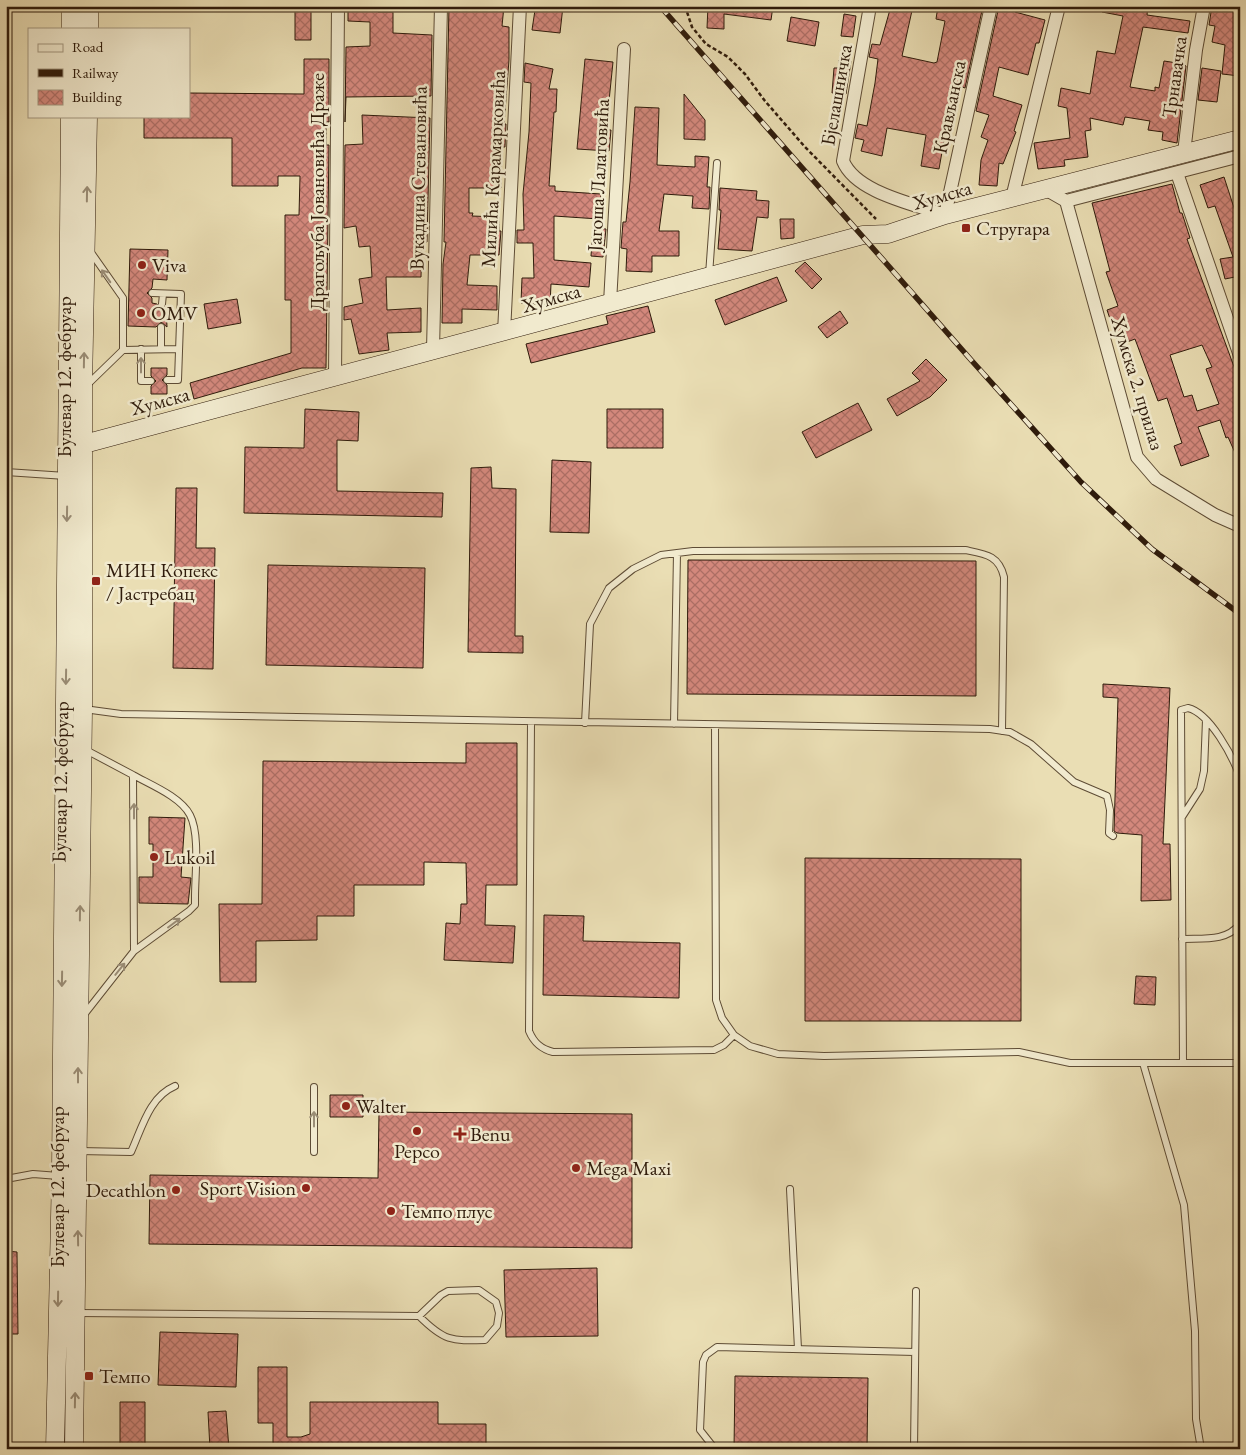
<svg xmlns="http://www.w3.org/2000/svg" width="1246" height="1455" font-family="'EB Garamond',serif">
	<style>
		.building { fill: url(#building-cross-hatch); stroke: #2f1b0b; fill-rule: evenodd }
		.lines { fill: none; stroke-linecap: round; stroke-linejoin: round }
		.lane-casing { stroke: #5e4c35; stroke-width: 8 }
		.street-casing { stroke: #5e4c35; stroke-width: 14 }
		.secondary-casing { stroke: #2f1b0b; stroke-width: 19 }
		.path { stroke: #2f1b0b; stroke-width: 2.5; stroke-dasharray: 4 2.5; stroke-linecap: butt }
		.lane { stroke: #f1eace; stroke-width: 6 }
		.street { stroke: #f1eace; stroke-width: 12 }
		.secondary { stroke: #f1eace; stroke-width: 18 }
		.rail-casing { stroke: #2f1b0b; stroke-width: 5.5 }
		.rail { stroke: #f1eace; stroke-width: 4; stroke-dasharray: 11; stroke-linecap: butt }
		.oneway { stroke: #9a8d76 }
		.poi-dot { fill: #8f2418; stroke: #f1eace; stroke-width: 2 }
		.labels { text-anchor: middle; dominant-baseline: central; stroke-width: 5; stroke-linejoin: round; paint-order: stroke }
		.street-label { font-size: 20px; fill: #2f1b0b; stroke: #f1eace }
		.poi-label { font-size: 20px; fill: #2f1b0b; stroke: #f1eace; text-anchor: start }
	</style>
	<defs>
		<pattern id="building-cross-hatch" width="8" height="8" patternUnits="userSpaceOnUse" patternTransform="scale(1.25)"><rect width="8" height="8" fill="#d3887c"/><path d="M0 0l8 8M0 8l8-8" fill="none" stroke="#ac6e64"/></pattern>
	</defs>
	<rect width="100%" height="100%" fill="#eadeb4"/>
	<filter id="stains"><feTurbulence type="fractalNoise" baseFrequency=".004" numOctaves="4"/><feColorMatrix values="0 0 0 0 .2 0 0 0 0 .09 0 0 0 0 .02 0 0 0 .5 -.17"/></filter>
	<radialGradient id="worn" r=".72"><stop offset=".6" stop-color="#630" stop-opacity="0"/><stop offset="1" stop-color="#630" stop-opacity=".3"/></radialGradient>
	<path class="building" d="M295,6H311V40H295Z
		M348,6H379L378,12H393V33L432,35L431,96L346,97L345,122L346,47L370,46V22L348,21Z
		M449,6H504L502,26L509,27V60L504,124H506L505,147H501V188H469V213H473L472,216L499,217V231H501L499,255H470L467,285L497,286V310L462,309V323H442L443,264L446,242H444Z
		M537,6H563L560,33L532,30L535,10H537Z
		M708,6H773L771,20L724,14V29L707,28Z
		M891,6H913L902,56L934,63L937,62L945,21L936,19L938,6H983L965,88L954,84L939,169L921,166L926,135L887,128L882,156L861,151L864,140L855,138L858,124L867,126L875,83L878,59L869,57L872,44L880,45Z
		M999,6H1017L1015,12L1045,20L1039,43H1036L1028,75L999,67L993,96L1022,105L1014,131L1016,132L1003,164L999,163L997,186L979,185L981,160L988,140L981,137L989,115L976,111Z
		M1102,6H1148L1147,15L1190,21L1188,33L1143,27L1130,87L1155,91V87L1159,88L1164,61L1184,64L1186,66L1177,143L1162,140L1163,132L1148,130L1150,121L1125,117L1123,125L1090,118L1091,130L1085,131L1088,157L1064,160L1065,166L1038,169L1034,143L1070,138L1067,108L1058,106L1061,88L1090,94L1097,51L1115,54L1123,16L1102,12Z
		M1212,6H1240V76L1222,74L1225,45L1212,42L1215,26L1209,25Z
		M844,14L856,16L853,37L841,36Z
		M791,17L819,22L815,46L787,41Z
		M304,59H329V122H326V145H329L326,368H302L194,399L190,383L291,353V300H285V215H299L300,176H278V186H232V138H144V116H189V93L304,94Z
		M585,59L613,62L606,130H611L609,151L577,149Z
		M839,60L851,61L846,94L832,93L834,68H839Z
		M525,63L553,69L549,89H557L556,112H554L549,186H555V191L601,194L599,219L554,216V260L591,263L589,287L551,284L550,305L521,303L522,278H534L533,243H517V230H524L523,194L529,132L531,83L524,82Z
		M1202,68L1221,71L1217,102L1198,100Z
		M684,94L705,120V140L684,139Z
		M635,107L659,108L657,165L695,167V156L709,157L707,187H710L709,209L692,208L693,196L664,194L659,231H679V256H652V272L626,271L627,249L621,248L623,222H626L630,182Z
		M362,115L430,118L427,242H422L421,277H386L387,310L421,308V332L387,333L389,350L359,354L351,319L344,320V307L363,303L359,279L372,277L370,246L359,247L356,226L344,228L345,145L363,144Z
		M1224,177L1237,217L1240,216V276L1225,279L1220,259L1233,257L1215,206L1208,208L1200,185Z
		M1172,184L1180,213H1182L1190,238L1187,239L1240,383V464L1228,437L1226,438L1220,420L1198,427L1209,456L1181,466L1174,446L1182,443L1167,398L1158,401L1135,339L1119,345L1107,310L1118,306L1106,272L1110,271L1092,203ZM1202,345L1212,367L1206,369L1219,404L1197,411L1192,395L1184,397L1170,355Z
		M720,188L757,191L756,200L769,201L768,218L757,217L752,251L718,249L721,210H719Z
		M780,219H794V238L781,239Z
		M593,228L606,229L603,257L591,256Z
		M130,249L168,250L167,280L153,279L152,288L147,293L152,298V303L157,304L161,309L166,306L167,327L161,322L156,327L128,326Z
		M805,262L822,279L812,289L795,271Z
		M777,277L787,301L725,325L715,300Z
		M237,299L241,323L208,329L204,304Z
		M648,306L655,332L531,363L526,344L608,324L606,316Z
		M840,311L848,323L827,338L818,327Z
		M926,359L947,380L930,397L897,416L887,399L920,381L912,373Z
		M151,368H167V375L162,380L167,385V394H151V386L156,381L151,376Z
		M858,403L872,430L816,458L802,432Z
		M305,409L359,412L358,441L337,440V491L443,493L442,517L244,513L245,447L304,448Z
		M607,409H663V448H607Z
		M552,460L591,462L589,533L550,532Z
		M491,467L492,488L516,489L515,636H523V653L468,652L471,468Z
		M176,488H197L196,548H215L213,669L173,668Z
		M688,560L976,561V696L687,694Z
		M268,565L425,568L423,668L266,665Z
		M1103,684L1170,688L1163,844H1170L1171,900L1141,901L1142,835L1117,833L1114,831L1118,698L1103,697Z
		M466,743H517V885H486L485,925L515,926L513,963L444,960L446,923L460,924L461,904H467L466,863L424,862V885H354V916H317V940L256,941V982H220L219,904H262L263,761L466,763Z
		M149,817L185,818L181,877L191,878L188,904L139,903V877H153V844H149Z
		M805,858L1021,859V1021H805Z
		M544,915L584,916L583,941L680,943L679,998L543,995Z
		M1136,976L1156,977L1155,1005L1134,1004Z
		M330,1095H363V1117H330Z
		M379,1112L632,1114V1248L149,1244L150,1175L378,1178Z
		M6,1251L17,1252L18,1334H6Z
		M597,1268L598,1336L506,1337L504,1270Z
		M160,1332L238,1334L236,1387L158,1385Z
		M258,1367H287V1437H301L310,1434V1402H438V1424H486V1449H273V1423H258Z
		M735,1376L868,1378L867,1449H734Z
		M120,1402H145V1449H120Z
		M226,1411L229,1449H210L208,1412Z"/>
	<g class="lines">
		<defs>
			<path id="lane" d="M709,275L717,163
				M152,293L181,294L178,380H167
				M162,304L163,294
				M141,349V381H151
				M161,349V327
				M123,350L179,349
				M88,384L123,350V298L90,251
				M6,472L66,476
				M84,709L121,714L990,729L1010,732L1031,744L1074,782L1107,796L1110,810L1109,833L1113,836
				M531,722L529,1031C534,1043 541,1049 553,1052L714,1050L724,1045L734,1035
				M585,723L590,624L609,588L633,569L661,555L693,551L965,550C985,554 999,555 1004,577L1002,731
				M674,724L677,553
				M715,725L716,1000L722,1018L734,1035L750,1046L778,1054L824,1056L1019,1052L1070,1063H1240
				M133,775C151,785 181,797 190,815C200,834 195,875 195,897V905L189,911L134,951
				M1182,817L1200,789L1204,771L1206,720
				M1182,939C1203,938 1226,942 1240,924
				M83,1016L134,951L133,775L84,749
				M1143,1063L1184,1205L1195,1331L1196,1419L1201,1449
				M1183,1063L1181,710L1188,708C1210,713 1233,757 1240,777
				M314,1087V1152
				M79,1151L131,1152C142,1128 149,1097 175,1086
				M6,1179L33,1174L59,1176
				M790,1189L798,1349
				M77,1313L419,1316C444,1341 451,1341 485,1340L497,1326L499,1313L496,1302L479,1290L448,1291L441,1295L419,1316
				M715,1449L700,1430L703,1362L706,1355L717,1347L915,1352
				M914,1449L916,1291"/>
			<path id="street" d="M870,6L843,161C856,193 915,204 945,215L991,6
				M1184,153L1196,50L1204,6
				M1177,173L1240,356
				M1045,189L1066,201L1240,156
				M1012,198L1059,6
				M1066,201L1137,457L1156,479L1215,515L1240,526
				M610,303L624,49
				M504,333L520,6
				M433,350L441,6
				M335,377L338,6"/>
			<path id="secondary" d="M71,29V6
				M89,29V6
				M73,447L863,235L888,234L945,215L1240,139
				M55,1449L61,1172L70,116
				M74,1449L83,709V389L88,116"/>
		</defs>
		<use href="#lane" class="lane-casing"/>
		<use href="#street" class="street-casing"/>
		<use href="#secondary" class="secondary-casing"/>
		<path class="path" d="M685,6L692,27L706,44L728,57L745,74L765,101L805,147L876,219"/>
		<use href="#lane" class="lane"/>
		<use href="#street" class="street"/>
		<use href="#secondary" class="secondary"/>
		<defs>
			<path id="rail" d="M660,6L972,361L1081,482L1152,549L1240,614"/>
		</defs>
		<use href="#rail" class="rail-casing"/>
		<use href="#rail" class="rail"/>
	</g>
	<defs><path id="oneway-shaft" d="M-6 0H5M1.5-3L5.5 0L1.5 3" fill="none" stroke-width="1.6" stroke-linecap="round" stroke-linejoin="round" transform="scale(1.25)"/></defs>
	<g class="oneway">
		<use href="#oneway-shaft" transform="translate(87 194) rotate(-89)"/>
		<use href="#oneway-shaft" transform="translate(106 276) rotate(-125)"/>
		<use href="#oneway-shaft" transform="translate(84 360) rotate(-89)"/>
		<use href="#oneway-shaft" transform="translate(141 365) rotate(-90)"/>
		<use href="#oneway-shaft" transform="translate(67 514) rotate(91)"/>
		<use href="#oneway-shaft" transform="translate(66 677) rotate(91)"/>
		<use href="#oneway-shaft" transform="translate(134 811) rotate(-90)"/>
		<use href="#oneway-shaft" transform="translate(80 913) rotate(-89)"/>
		<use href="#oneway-shaft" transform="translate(174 923) rotate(-37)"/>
		<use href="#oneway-shaft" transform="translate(120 969) rotate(-51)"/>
		<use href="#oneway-shaft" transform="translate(62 979) rotate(91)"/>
		<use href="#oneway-shaft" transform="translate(78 1075) rotate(-90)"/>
		<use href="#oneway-shaft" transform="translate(314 1119) rotate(-90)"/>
		<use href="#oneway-shaft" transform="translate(78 1238) rotate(-91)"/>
		<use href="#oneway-shaft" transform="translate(58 1299) rotate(91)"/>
		<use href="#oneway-shaft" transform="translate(75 1400) rotate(-89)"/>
	</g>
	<g class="poi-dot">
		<rect x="961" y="223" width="10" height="10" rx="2.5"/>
		<circle cx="142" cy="265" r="5"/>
		<circle cx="141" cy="313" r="5"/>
		<rect x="91" y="576" width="10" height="10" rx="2.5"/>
		<circle cx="154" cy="857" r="5"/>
		<circle cx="346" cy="1106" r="5"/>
		<circle cx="417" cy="1131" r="5"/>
		<path d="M457.5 1126.5h5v5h5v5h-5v5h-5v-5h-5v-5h5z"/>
		<circle cx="576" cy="1168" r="5"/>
		<circle cx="306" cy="1188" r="5"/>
		<circle cx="176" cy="1190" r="5"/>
		<circle cx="391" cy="1211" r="5"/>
		<rect x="84" y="1371" width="10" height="10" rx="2.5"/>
	</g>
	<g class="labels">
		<g class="street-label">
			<text transform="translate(1174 77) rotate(-82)">Трнавачка</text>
			<text transform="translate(836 95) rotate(-80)">Бјелашничка</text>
			<text transform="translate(949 107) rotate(-78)">Крављанска</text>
			<text transform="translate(493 169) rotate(-87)">Милића Карамарковића</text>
			<text transform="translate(598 175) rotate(-87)">Јагоша Лалатовића</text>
			<text transform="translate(418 178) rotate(-89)">Вукадина Стевановића</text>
			<text transform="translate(317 192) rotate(-90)">Драгољуба Јовановића Драже</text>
			<text transform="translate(942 195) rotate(-16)">Хумска</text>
			<text transform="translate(551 298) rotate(-16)">Хумска</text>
			<text transform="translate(64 377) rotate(-90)">Булевар 12. фебруар</text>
			<text transform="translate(1138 383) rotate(73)">Хумска 2. прилаз</text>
			<text transform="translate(160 401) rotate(-15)">Хумска</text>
			<text transform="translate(60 782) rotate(-89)">Булевар 12. фебруар</text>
			<text transform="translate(57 1187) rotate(-90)">Булевар 12. фебруар</text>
		</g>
		<g class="poi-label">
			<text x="976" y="228">Стругара</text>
			<text x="152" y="265">Viva</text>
			<text x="151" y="313">OMV</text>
			<text x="106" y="570">МИН Копекс<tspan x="106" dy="23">/ Јастребац</tspan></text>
			<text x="164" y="857">Lukoil</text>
			<text x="356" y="1106">Walter</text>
			<text x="470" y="1134">Benu</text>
			<text x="417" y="1151" text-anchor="middle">Pepco</text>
			<text x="586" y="1168">Mega Maxi</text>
			<text x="296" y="1188" text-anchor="end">Sport Vision</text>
			<text x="166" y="1190" text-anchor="end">Decathlon</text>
			<text x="401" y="1211">Темпо плус</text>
			<text x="99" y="1376">Темпо</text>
		</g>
	</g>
	<rect width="1246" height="1455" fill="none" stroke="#eadeb4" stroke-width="25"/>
	<rect x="8" y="8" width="1231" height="1440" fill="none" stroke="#2f1b0b" stroke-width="2.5"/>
	<rect x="12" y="12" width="1221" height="1430" fill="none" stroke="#2f1b0b"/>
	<rect x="28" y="28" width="162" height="90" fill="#f1eace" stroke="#a39780"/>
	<rect x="38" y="44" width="25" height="8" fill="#f1eace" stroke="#a39780"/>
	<text x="72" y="52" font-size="15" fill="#2f1b0b">Road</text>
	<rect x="38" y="69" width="25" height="8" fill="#2f1b0b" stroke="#a39780"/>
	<text x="72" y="78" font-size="15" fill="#2f1b0b">Railway</text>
	<rect x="38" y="90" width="25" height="15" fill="url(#building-cross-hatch)" stroke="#a39780"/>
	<text x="72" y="102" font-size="15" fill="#2f1b0b">Building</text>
	<rect width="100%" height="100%" filter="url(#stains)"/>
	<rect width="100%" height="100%" fill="url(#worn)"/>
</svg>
